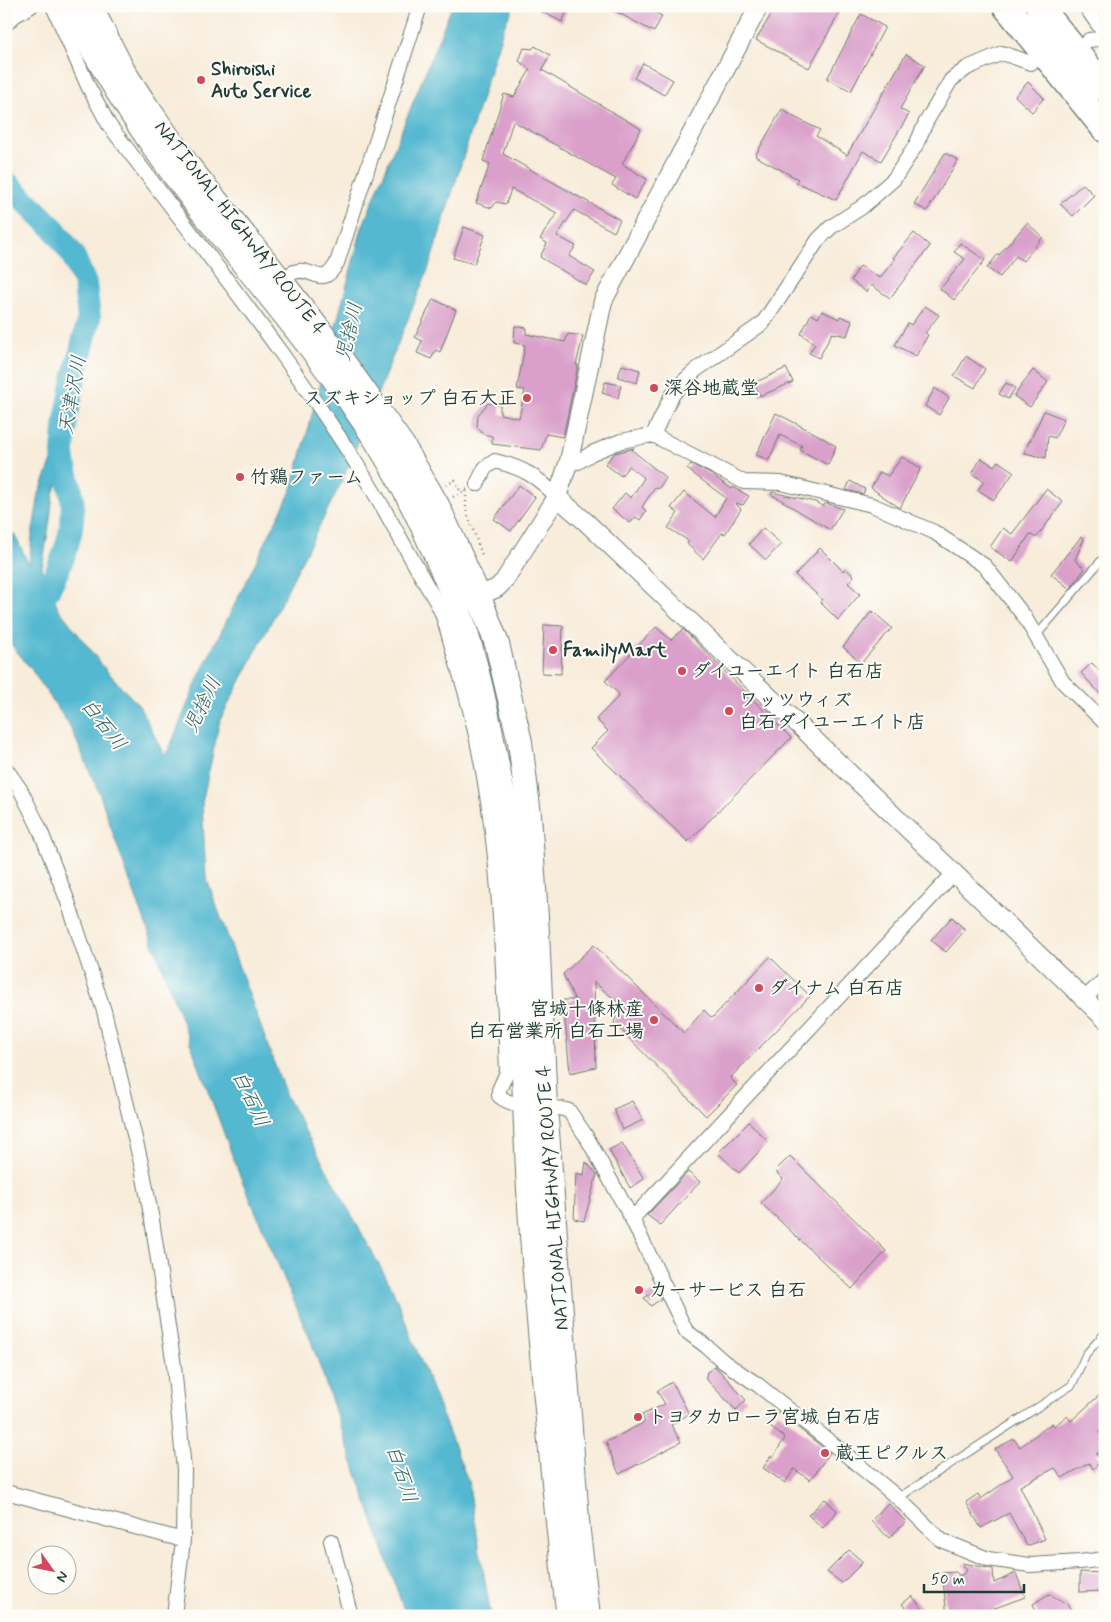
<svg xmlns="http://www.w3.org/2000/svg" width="1111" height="1622" font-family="Mynerve,'Klee One',sans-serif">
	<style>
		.water { fill: #52b8d0; stroke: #387a82 }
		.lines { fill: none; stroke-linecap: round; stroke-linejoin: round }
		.river { stroke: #52b8d0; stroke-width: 24 }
		.building { fill: #daa0cb }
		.service-casing { stroke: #6b7a6e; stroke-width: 9 }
		.minor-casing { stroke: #6b7a6e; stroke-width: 16 }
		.tertiary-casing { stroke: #6b7a6e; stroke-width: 20 }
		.trunk-casing { stroke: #6b7a6e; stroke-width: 26 }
		.motorway-casing { stroke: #6b7a6e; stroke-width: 29 }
		.path { stroke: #6b7a6e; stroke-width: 2.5; stroke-dasharray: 1 4; stroke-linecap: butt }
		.service { stroke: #fff; stroke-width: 7 }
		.minor { stroke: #fff; stroke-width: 14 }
		.tertiary { stroke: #fff; stroke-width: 18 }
		.trunk { stroke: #fff; stroke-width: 24 }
		.motorway { stroke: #fff; stroke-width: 26 }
		.poi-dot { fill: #d1495b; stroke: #fdfcf7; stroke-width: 2 }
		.labels { text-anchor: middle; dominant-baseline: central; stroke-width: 4; stroke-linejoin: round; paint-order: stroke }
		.poi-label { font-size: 19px; font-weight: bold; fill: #1f3d34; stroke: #fdfcf7; text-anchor: start }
		.street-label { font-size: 19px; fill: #1f3d34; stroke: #fdfcf7 }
		.water-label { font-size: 20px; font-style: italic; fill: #2e6263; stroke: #fdfcf7 }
	</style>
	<rect width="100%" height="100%" fill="#fdfcf7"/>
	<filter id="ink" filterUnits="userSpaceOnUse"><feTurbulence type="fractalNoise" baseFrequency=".02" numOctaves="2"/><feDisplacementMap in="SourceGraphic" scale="10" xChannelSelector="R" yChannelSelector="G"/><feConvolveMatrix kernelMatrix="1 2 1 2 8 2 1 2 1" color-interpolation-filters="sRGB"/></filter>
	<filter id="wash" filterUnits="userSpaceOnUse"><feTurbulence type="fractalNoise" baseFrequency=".0096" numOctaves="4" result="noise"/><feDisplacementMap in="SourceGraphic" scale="20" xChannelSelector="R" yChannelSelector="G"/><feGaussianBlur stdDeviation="1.12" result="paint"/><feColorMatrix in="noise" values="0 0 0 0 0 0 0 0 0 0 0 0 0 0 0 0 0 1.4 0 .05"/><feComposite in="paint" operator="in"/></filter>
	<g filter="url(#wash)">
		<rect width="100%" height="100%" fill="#f8ecda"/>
		<path class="water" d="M452,6H514L504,26L429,267L343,479L265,634L220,720L202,803L206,877L287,1098L393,1290L468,1481L491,1616H406L311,1341L238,1171L125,868L100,795L70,726L31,669L6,638V533L14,534L29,564L32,536L39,494L53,458L61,423L75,439L53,494L50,520L42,569L58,608L105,669L140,707L164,755L169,749L200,674L292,489L362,228Z"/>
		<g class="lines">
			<path class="river" d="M6,182L54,229L73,255L85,284L89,318L72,388C71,397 69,405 67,414C65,426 64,439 63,452C63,467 70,482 72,497C77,539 54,580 34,615"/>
		</g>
		<g id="blocks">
			<path class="building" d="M531,6H569L562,22Z
				M606,6H644L662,16L654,32Z
				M776,6H843L809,68L756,40Z
				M861,14L885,27L851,91L827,79Z
				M535,46L550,55L542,70L641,129L622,164L647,179L635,199L612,185L616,179L513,121L503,154L620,220L614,232L574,210L557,236L576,246L569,256L595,272L586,285L540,257L547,243L540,239L557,213L511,189L506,204L496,202L492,208L476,203L490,164L483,161L504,94L514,97L530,70L519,61L524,48L532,49Z
				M906,54L925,65L900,109L909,114L881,161L863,151L836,200L796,182L798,179L755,156L782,109L794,117L820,130L816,136L847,155Z
				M643,63L673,80L664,95L634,78Z
				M1028,82L1044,98L1032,112L1015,96Z
				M945,153L958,160L927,211L914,204Z
				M1083,184L1094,195L1073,216L1060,204Z
				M1027,223L1043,237L1023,261L1016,256L1000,277L987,268L998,254L999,255Z
				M464,227L485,235L474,264L453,258Z
				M914,233L930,246L890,298L871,285L866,292L851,280L860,266L880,278L895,259L893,258Z
				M960,243L985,260L954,300L940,289L965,259L954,252Z
				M433,299L456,310L440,352L436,350L431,359L417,353L422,341L415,337Z
				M925,306L939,315L925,333L928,335L916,356L895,345L908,323L911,325Z
				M822,311L839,319L840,316L852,321L847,336L832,333L819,358L809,353L815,344L801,334L811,314L818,318Z
				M515,326L527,328L526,334L565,342L568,334L583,336L576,365H578L563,437L546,434L541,450L492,444V436L483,434L477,427L478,415L488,403L500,405V414L519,418L525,390L517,389L525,345L514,343Z
				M966,356L985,369L975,388L954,376Z
				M622,365L640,370L637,383L618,377Z
				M786,368L793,382L760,396L754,383Z
				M1033,370L1048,382L1030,407L1014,396Z
				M605,382L621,385L618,398L602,393Z
				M1006,383L1015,388L1008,399L999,394Z
				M935,388L949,398L939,415L925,406Z
				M1044,411L1064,419L1055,438L1048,436L1046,458L1025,453L1029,441H1030Z
				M776,413L818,435L836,446L828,465L800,450L802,446L780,435L769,460L756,455Z
				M634,448L632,450L666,478L658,489L655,487L642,507L646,511L640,520L636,517L630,523L612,509L625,493L631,498L644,478L629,466L621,476L605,464L615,453Z
				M902,457L921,468L900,508L871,488L880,472L888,476Z
				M981,458L994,466L998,461L1014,472L994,500L978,490L984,481L972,474Z
				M691,464L712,475L732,489L733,487L749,496L743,505L735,503L741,509L725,534L722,533L703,559L687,544L689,541L668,528L678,513L671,508L684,492L715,517L726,498L687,469Z
				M850,481L865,489L863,494L846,490Z
				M519,485L535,497L511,531L494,519Z
				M1046,489L1063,502L1036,538L1030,534L1012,562L990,547L1003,528L1012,534Z
				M772,492L815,502L823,506L826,503L843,509L830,530L771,494Z
				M763,528L781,544L766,560L749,544Z
				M1081,537L1084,539L1075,560L1085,569L1070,589L1051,574Z
				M820,548L843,571L845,568L854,576L848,583L860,594L838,620L820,602L822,599L795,575Z
				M872,611L892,628L861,663L843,647Z
				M544,625L563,626L561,674L542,673Z
				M656,627L671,640L683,629L791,738L688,842L591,748L608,731L596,719L620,695L605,681Z
				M1092,663L1105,677V699L1081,673Z
				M952,917L965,930L946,952L931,940Z
				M594,945L684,1033L704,1010L712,1018L770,957L810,996L730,1078L737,1085L706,1116L614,1023L620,1004L594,982L596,1067L570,1073L563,1000H575L563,974Z
				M632,1101L643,1120L622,1130L614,1109Z
				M749,1122L768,1142L739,1173L718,1153Z
				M622,1143L644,1179L630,1188L609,1150Z
				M790,1156L886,1251L852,1289L761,1203L783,1179L775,1171Z
				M586,1162L597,1174L584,1221L574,1219L576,1173L584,1175Z
				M688,1172L700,1182L660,1225L647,1215Z
				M655,1291L661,1299L651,1306L644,1298Z
				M715,1366L746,1400L736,1410L705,1378L707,1374L706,1373Z
				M672,1382L689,1414L671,1425L681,1442L619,1474L606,1442L645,1422L642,1415L665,1404L657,1391Z
				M1105,1390V1426L1099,1432L1105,1442V1448L1096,1454L1101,1461L1093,1469L1089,1463L1062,1478L1055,1468L1020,1486L1045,1539L1027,1546L1009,1513L981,1528L966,1502L978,1494L981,1499L1013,1476L995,1449L1014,1439L1020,1447L1052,1423L1054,1426L1067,1416L1071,1421Z
				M778,1412L830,1453L810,1480L794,1469L785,1483L763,1468L771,1456L773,1457L785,1438L769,1426Z
				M825,1499L837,1511L823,1528L808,1515Z
				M888,1503L906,1522L889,1538L871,1521Z
				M849,1550L863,1562L842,1583L827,1572Z
				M962,1563L993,1569L994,1583L1016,1573L1025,1597L995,1608L996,1614L987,1616H947L942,1573L956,1572L960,1576L967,1571Z
				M1080,1572L1102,1573L1104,1591L1080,1592Z
				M1049,1594L1067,1604L1075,1616H1039L1033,1604Z
				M912,1596L928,1616H913L902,1604Z"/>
		</g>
	</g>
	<g filter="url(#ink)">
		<use href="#blocks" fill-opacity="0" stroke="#6b7a6e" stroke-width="1"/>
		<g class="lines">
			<defs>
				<path id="service" d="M1036,636L1105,556
					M898,1498L1072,1385L1086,1354L1105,1333"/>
				<path id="minor" d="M53,6L88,86L109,125C204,251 304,373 384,509C397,532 410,556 423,579C429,590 436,600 441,611C448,629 452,649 458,667C499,798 502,936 507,1072L499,1090V1096C518,1112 547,1102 569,1111L586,1136L632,1219L686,1331L706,1346L724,1362L758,1385L844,1453L898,1498L941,1540L988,1559L1030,1565L1080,1562L1105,1559
					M1085,6L1105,34
					M6,24L14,16L31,6
					M1089,40L1105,38
					M281,281C285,278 290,274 294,272C313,265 321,291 337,263L420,6
					M653,435L671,397L683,382L696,370L763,323L818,240L831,227L862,207L894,179L916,145L926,122L951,80L967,68L1002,53L1031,63
					M569,461L578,462L592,453L621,441L653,435L744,482L781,483L872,505L934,532L985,566L1024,616L1063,682L1105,723
					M477,484L485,468L495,461C523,468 537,476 557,497
					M6,769L20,789L39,827L68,902L104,1011L142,1167L152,1220L174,1366L184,1470L183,1540L174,1616
					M1085,998L1105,979
					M632,1219L954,873
					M6,1492L183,1540
					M331,1541L351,1616"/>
				<path id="tertiary" d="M557,497L586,522L954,873L1105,1019
					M467,601L497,588L504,581L557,497L569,461L603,301L759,6"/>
				<path id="trunk" d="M69,6C99,63 132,118 170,169C237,260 315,344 376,440C402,481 424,527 443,572C466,622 479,676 490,730C499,773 507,816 512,859C522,969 523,1080 529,1190C533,1260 540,1329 546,1399C553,1471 559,1544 569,1616
					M90,6L123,71L146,106L188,166L281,281L339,356L403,446L437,505L479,597L497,644L520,742L529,815L537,932L545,1106L578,1532L588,1616"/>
				<path id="motorway" d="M1006,6L1105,129
					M1039,6L1105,88"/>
			</defs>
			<use href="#service" class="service-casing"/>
			<use href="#minor" class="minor-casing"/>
			<use href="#tertiary" class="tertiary-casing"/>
			<use href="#trunk" class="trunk-casing"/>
			<use href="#motorway" class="motorway-casing"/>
			<path class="path" d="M446,485L455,480L461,493
				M466,491V510L482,555
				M453,497L467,489"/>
			<use href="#service" class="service"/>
			<use href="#minor" class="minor"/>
			<use href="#tertiary" class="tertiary"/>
			<use href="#trunk" class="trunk"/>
			<use href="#motorway" class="motorway"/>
		</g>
	</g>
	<g class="poi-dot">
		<circle cx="201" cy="80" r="5"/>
		<circle cx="654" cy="388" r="5"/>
		<circle cx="527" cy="398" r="5"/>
		<circle cx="240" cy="477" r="5"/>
		<circle cx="553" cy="650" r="5"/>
		<circle cx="682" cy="671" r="5"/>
		<circle cx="729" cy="711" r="5"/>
		<circle cx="759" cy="988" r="5"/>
		<circle cx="654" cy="1020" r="5"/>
		<circle cx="639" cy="1290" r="5"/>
		<circle cx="638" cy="1417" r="5"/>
		<circle cx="825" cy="1453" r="5"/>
	</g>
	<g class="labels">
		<g class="poi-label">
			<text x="211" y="69">Shiroishi<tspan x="211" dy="22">Auto Service</tspan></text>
			<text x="664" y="388">深谷地蔵堂</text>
			<text x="517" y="398" text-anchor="end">スズキショップ 白石大正</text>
			<text x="250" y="477">竹鶏ファーム</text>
			<text x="563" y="650">FamilyMart</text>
			<text x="692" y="671">ダイユーエイト 白石店</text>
			<text x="739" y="700">ワッツウィズ<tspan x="739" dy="22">白石ダイユーエイト店</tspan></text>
			<text x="769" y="988">ダイナム 白石店</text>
			<text x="644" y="1009" text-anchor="end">宮城十條林産<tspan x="644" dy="22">白石営業所 白石工場</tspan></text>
			<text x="649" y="1290">カーサービス 白石</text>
			<text x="648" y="1417">トヨタカローラ宮城 白石店</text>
			<text x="835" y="1453">蔵王ピクルス</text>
		</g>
		<g class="street-label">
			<text transform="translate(240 228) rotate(52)">NATIONAL HIGHWAY ROUTE 4</text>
			<text transform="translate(553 1198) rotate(-94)">NATIONAL HIGHWAY ROUTE 4</text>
		</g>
		<g class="water-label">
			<text transform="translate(350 332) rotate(-77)">児捨川</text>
			<text transform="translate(73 395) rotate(-80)">天津沢川</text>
			<text transform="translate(203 705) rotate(-64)">児捨川</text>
			<text transform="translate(103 725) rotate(52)">白石川</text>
			<text transform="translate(250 1099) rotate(65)">白石川</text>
			<text transform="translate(401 1474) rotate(72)">白石川</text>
		</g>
	</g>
	<rect width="1111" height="1622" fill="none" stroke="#fdfcf7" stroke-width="25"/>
	<g transform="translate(52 1570) rotate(123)"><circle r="24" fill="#fdfcf7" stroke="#a4b0a9"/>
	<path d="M0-4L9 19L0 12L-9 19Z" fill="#d1495b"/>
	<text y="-8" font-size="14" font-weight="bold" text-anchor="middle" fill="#1f3d34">N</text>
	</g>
	<path d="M924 1584v8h100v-8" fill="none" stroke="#1f3d34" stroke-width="2.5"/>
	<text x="931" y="1584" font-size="15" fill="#1f3d34" stroke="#fdfcf7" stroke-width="4" paint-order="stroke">50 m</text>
</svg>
